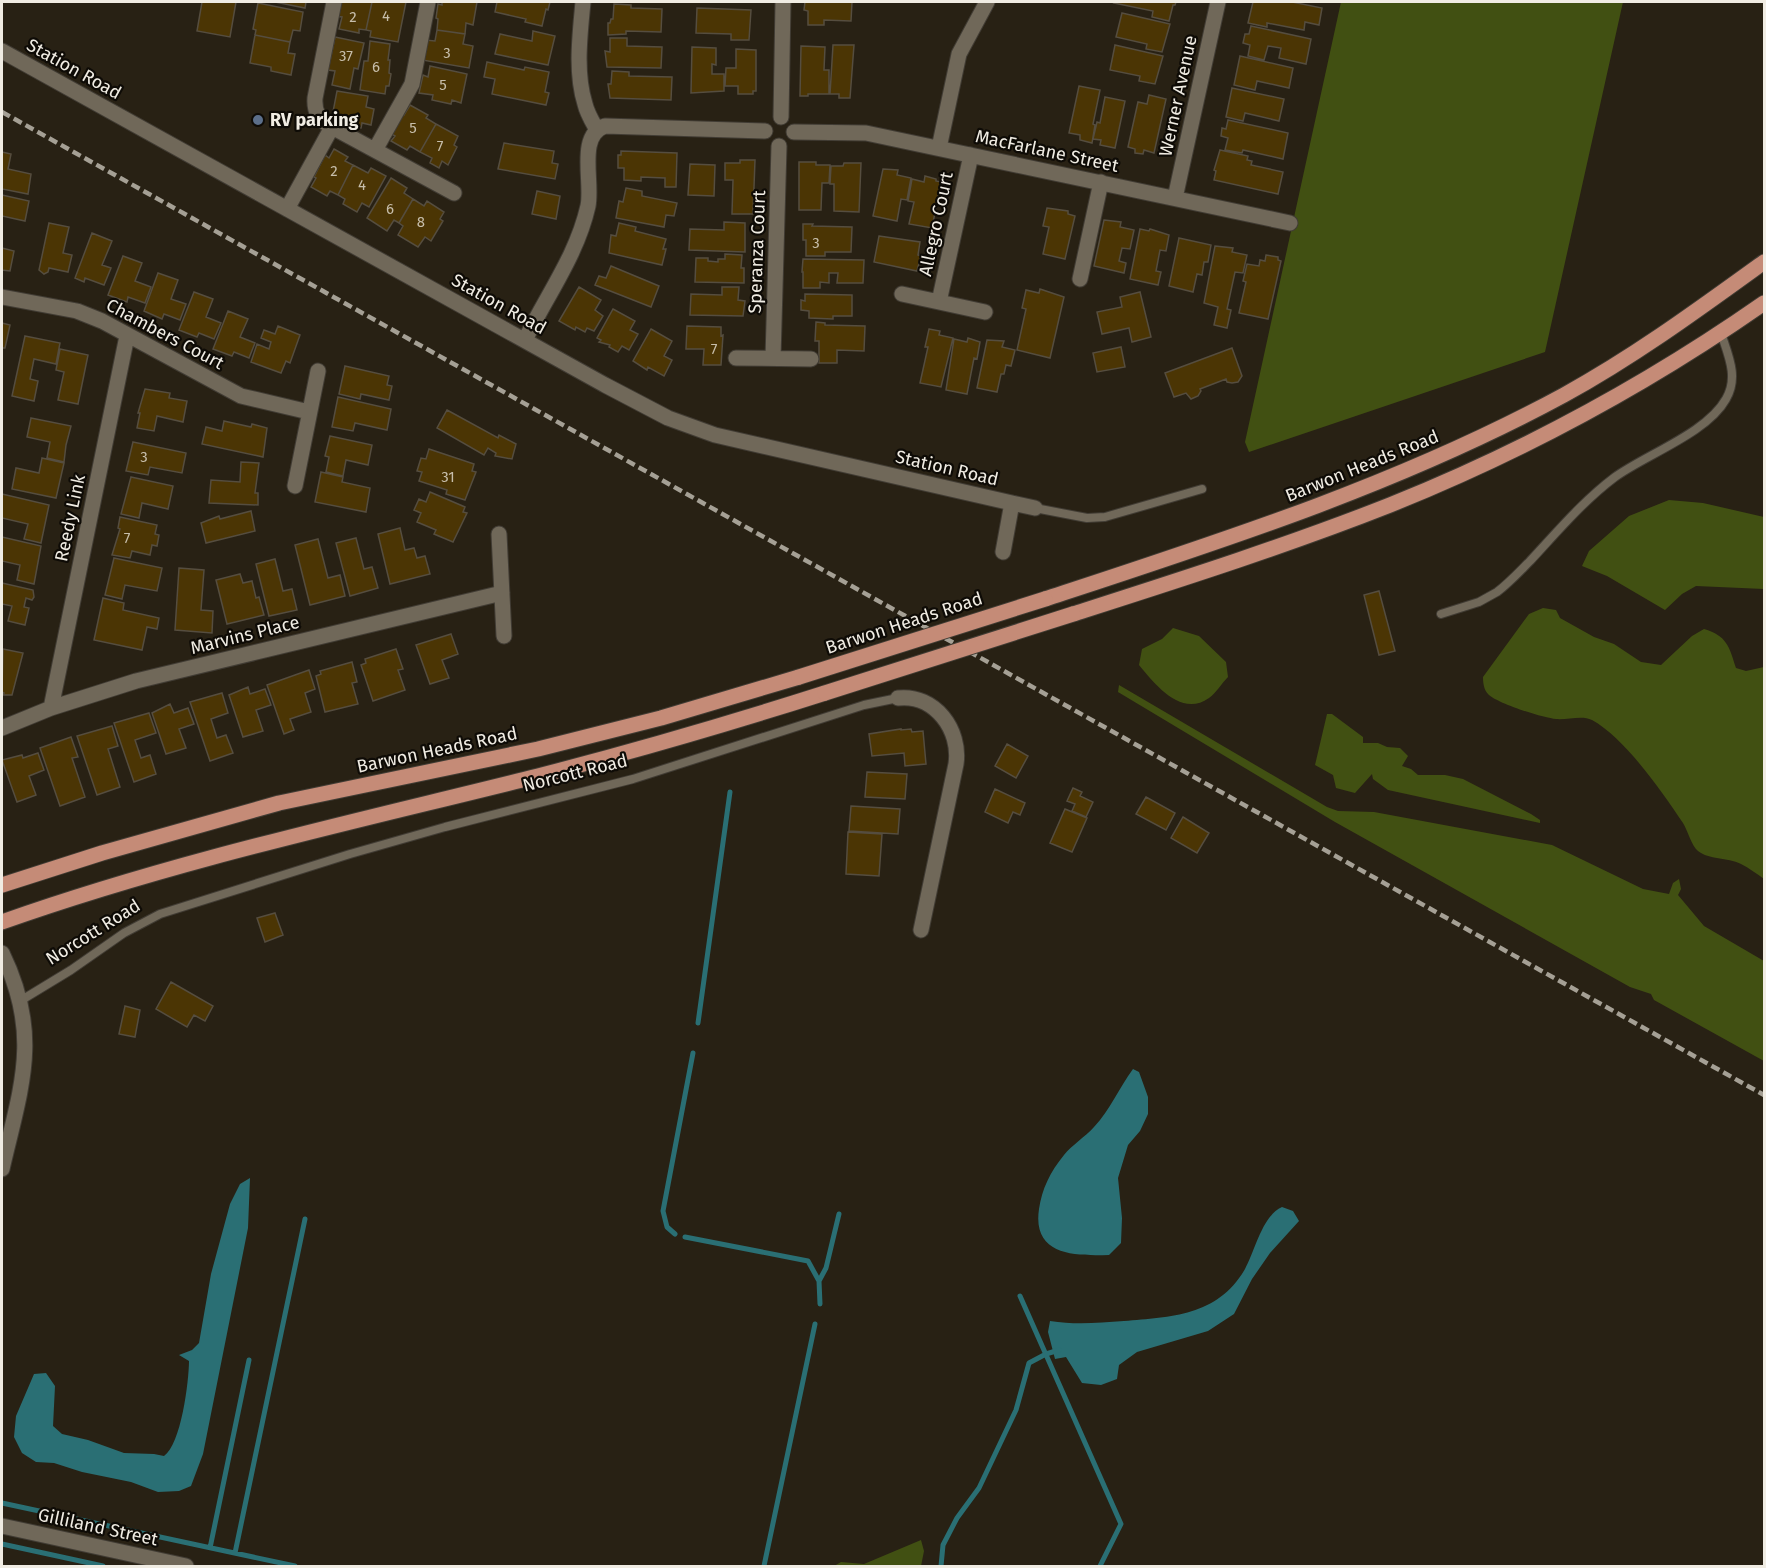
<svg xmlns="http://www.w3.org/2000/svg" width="1766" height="1568" font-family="'Fira Sans',sans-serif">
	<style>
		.green { fill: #415012 }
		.water { fill: #2a6f74 }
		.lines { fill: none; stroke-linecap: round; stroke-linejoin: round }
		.stream { stroke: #2a6f74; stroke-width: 5 }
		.building { fill: #4b3504; stroke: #554d3f; stroke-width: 1.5 }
		.lane-casing { stroke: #413c34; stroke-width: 10 }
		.street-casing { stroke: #413c34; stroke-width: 17 }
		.primary-casing { stroke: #413c34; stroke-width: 17 }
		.lane { stroke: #706859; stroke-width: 8 }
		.street { stroke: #706859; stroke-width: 15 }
		.primary { stroke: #c58b77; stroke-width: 15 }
		.rail { stroke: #a5a095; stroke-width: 4.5; stroke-dasharray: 9 4.5; stroke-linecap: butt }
		.primary-bridge-casing { stroke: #413c34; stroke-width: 17; stroke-linecap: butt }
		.primary-bridge { stroke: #c58b77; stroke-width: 15 }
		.service-dot { fill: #5c6f8a; stroke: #0e0b06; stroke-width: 2 }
		.labels { text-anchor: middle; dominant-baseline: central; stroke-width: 4.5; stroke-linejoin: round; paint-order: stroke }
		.number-label { font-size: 15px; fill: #c7beab }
		.street-label { font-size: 18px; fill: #f0ece3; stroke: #0e0b06 }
		.poi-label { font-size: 18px; font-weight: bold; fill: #f0ece3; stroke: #0e0b06; text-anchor: start }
	</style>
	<rect width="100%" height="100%" fill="#282114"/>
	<path class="green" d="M1341,2H1623L1545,352L1249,452L1245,442Z
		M1669,500L1703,503L1764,517V589L1696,586L1682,594L1665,610L1607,576L1582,566L1589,551L1629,516Z
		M1543,608L1556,610L1560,618L1594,637L1614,644L1641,662L1661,665L1692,636L1704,629C1727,636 1729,646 1736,668L1746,671L1764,667V879C1757,874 1749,868 1741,864C1727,857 1709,860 1698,851C1691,845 1688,831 1683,823C1662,792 1625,738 1592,720C1582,715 1568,720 1556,719C1543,718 1496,703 1488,694C1484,690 1483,683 1483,677L1529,614Z
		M1173,628L1199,636L1226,662L1228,677C1222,683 1216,693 1209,698C1181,718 1155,684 1139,665L1142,649L1162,639Z
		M1119,685L1327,807L1338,811L1374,812L1552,845L1643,889L1669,894L1673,883L1679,879L1681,889L1678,895L1704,926L1764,961V1061L1654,1000L1651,994L1630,987L1335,822L1118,692Z
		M1327,714H1332L1363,737V743H1378L1387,747L1400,748L1408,756L1402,766L1411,769L1418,775H1445L1463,779L1531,814L1540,820V823L1388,790L1373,779L1372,774L1355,793L1336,788L1333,775L1315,765Z
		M921,1540L924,1551L921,1566H834L841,1562L864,1564Z"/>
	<path class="water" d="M1133,1069L1139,1072L1148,1097V1114L1140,1131L1128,1145L1118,1178L1122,1218L1121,1243L1109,1255C1075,1256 1032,1256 1039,1209C1042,1189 1050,1172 1064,1155C1072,1145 1085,1137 1094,1127C1110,1110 1119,1088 1133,1069Z
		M250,1178L248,1228L203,1454L191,1486L179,1491L158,1492L131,1482L82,1472L54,1463L36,1462L22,1453L14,1437L16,1416L34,1374L46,1373L55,1386L53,1426L62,1434L88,1440L124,1453L154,1454L164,1456C181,1445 189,1381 189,1361L179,1355L192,1350L199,1343L211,1274L230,1204L240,1184Z
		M1282,1207L1293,1211L1299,1221L1270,1253L1252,1279L1234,1314L1208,1331L1137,1352L1119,1365L1117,1379L1101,1385L1082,1383L1066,1357L1055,1359L1048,1332L1050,1321C1075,1325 1098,1323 1124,1321C1171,1317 1218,1316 1245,1269C1255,1251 1262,1216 1282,1207Z"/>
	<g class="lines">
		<path class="stream" d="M698,1023L730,792
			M675,1234L667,1227L663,1211L693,1053
			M685,1237L808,1261L819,1281L820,1304
			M819,1281L826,1268L839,1214
			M1020,1296L1121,1524L1100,1566
			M2,1503L295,1566
			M2,1544L103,1566
			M210,1548L249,1360
			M235,1553L305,1219
			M764,1566L815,1324
			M941,1566L943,1545L957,1518L979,1488L1016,1410L1029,1363L1046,1354L1059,1350"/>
	</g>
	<path class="building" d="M202,2H236L230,37L197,31Z
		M275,2H306L305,8Z
		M337,2H372L366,30L359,29V33L339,29L342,17L334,16Z
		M372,2H406L398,42L370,37L371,31L366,30Z
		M442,2H477L473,25L466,23L465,34L437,30L438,19L436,18L438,4L442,5Z
		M497,2H550L548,10L546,9L542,26L525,22L526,19L495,12Z
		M805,2H852L851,21L824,20V25H808V11L804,10Z
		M1115,2H1176L1175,5H1173L1169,21L1152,17L1153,11L1114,3Z
		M1253,2H1292L1322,8L1319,25L1305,22L1304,30L1267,23V27L1248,23Z
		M258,3L303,12L300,31L293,30L290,42L255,35L256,30L253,29Z
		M614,4L631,5V8L662,9L661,32L626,31V34L608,35V23H610L611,19H613Z
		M697,8L751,10L749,40H731V34L696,33Z
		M1122,13L1170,24L1162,52L1146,49L1147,44L1116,37Z
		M1251,26L1311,39L1306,64L1279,58L1281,48L1268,46L1264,60L1248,56L1250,45L1243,43L1245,34H1249Z
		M437,30L465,34L463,44L473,46L469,68L422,60L425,40L435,41Z
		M533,31L555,36L548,65L495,54L500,34L532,41Z
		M255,35L290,42L288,53L295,54L291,75L271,71V67L250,63Z
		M335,37L364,43L358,69L354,68L350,89L332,85L335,71L328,70Z
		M610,38H627V46L662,47L661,68L607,67L605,51L610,52Z
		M370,41L390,44L388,60H390L389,73L391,74L389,86H386L385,94L360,90L364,61H368Z
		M833,45H854L850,98H839V94H830Z
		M1115,45L1163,56L1155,84L1139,81L1140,76L1110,70Z
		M801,46L825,47L824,70H829V94H808V96H800Z
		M692,47L716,48V65L712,64V74H724V91L691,93Z
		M736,49L756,50V91H753V94H738V86H725L726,68H736Z
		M1240,56L1293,68L1289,88L1257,81L1255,90L1234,85Z
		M487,62L524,70L525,67L549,72L545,92L549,93L546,105L492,94L495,79L484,77Z
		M430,66L467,74L461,103L452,100L451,104L432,100L433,95L419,93L423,75L428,77Z
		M612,71L629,72V76L672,77L671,100L610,98L608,84H611Z
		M1079,86L1100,90L1093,124L1095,125L1092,143L1080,140V135L1069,133Z
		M1232,88L1284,99L1279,121L1245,113L1243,121L1226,117Z
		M337,91L368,96L366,107L374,109L371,125L362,123L361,128L342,125L343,119L332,117Z
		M1149,95L1166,99L1154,153L1144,150L1143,154L1135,153V149L1128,147L1138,102L1147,104Z
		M1105,97L1125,101L1115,148L1100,145L1101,140L1093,139L1097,122L1100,123Z
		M410,105L428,115L426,118L436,124L420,152L410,146L407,150L391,141L395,136L390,133L401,113L404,115Z
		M1228,120L1288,133L1283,159L1243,150L1242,153L1225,150L1228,138L1221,136L1222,128L1226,129Z
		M436,124L458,136L454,145L457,147L448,165L442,161L439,168L430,163L432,158L420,152Z
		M504,143L554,151L552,163L558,164L555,179L498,169Z
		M334,149L348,157L345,161L353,165L338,195L330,191L327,196L311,187L316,178L314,177L325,155L329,158Z
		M1220,150L1248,156L1247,160L1252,161L1251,165L1283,172L1278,194L1214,180L1216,171L1214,170Z
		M621,151L677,153L676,187H665V178L641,177V181L624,180V168H618V155H621Z
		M2,152L11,154L8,169L31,174L28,194L2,189Z
		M740,160H755L753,214H732L733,180H725V163H740Z
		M799,162H816V165H830L829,183H822L821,210H799Z
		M844,163H861L859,212L834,211V184H830L831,166H843Z
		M690,164L715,165L714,196L688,195Z
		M353,165L368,173L371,168L386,176L369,207L362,203L357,212L343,204L345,199L338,195Z
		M883,169L898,170L897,175L911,178L907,200L901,199L897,221L873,216Z
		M925,176L936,179V181L941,182L932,228L909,224L914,202L908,201L912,179L924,182Z
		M391,178L407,188L404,193L413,199L399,223L394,220L387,231L367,218Z
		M626,188L642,191V196L677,203L674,216L666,215L664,227L616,218L619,201L623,202Z
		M537,191L560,196L556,219L532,214Z
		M2,195L29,201L25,221L2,216Z
		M413,199L424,206L427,201L444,212L440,219L443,221L431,241L425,237L418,247L398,235L403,226L399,223Z
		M1047,208L1068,211V214L1075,216L1065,259L1043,254L1049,227L1043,226Z
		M1104,220L1121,222L1120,227L1134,230L1130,249L1122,248L1119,261L1126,263L1124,273L1094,266Z
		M724,222L745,223V252L689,250L690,229L724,230Z
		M49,223L69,227L63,253L72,255L68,272L49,268L48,272L44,274L39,270Z
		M619,223L636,227L635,231L666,239L663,249H666L662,265L609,253L611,235L616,236Z
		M803,224H813L812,226L852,227L851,252H825V256H806V240H803Z
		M1140,229L1149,231L1150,229L1169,235L1166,251L1160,250L1156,271L1161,272L1158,285L1130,279Z
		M92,233L112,241L102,265L111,268L104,285L85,278L84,282L75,278Z
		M879,236L920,242L918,255L921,256L917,271L874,262Z
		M1179,238L1211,245L1208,262H1204L1202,275L1197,274L1193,292L1169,286Z
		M1215,246L1233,248L1232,252L1247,255L1243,273L1235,272L1227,309L1231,310L1227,328L1214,325L1218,307L1204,303Z
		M2,248L14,251L10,271L2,270Z
		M725,254L742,255L741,268H744V283L695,282L696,258H708V261L718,262V259H725Z
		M1266,255L1278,257V260L1281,261L1268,319L1239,313L1246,282L1243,281L1247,264L1259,266L1260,260L1265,261Z
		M123,256L142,263L135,281L151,287L145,303L128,297L127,302L108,295Z
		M803,259L864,260L863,283H837L838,273H829V283L820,282V288H803V272H802Z
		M611,266L659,286L651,307L595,285L599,276L606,278Z
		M158,273L178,280L171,299L186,304L180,320L164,314L162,319L144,311Z
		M579,287L601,300L595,310L603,316L594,331L587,328L585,332L576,327L575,330L559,321Z
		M722,287H739L738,300L745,301L743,316L690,315L691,294L722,295Z
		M1040,289L1064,297L1050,358L1017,350L1026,309L1022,308L1026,290L1039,293Z
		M194,292L213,299L206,317L221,323L214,339L199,333L197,337L179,330Z
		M1140,292L1151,337L1132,342L1129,328L1102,334L1097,312L1122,307L1120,297Z
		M805,294L852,295V316H833V319L809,318V311L801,310V300L805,301Z
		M613,309L635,321L630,330L638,334L629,350L622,346L618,352L609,347L610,345L599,342L601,340L597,338Z
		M228,311L248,319L240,337L255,343L249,358L234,352L232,356L213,349Z
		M816,322L825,323V325L865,326L864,351L837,350V363H819V341H815Z
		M2,323L10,325L5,348H2Z
		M278,326L300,335L290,363L286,361L281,373L251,362L257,344L269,349L271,342L261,338L264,330L275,334Z
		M687,326L721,327V336L723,335L721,365H703L704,349H686Z
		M651,329L672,341L664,356L672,360L664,376L648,367L647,370L633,361Z
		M929,329L940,331L939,335L953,338L941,387L920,383L928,347H925Z
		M25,336L60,343L56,364L34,359L30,379L38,381L34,401L12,396Z
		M968,338L980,342L977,359L974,358L967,394L946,390L954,339L967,342Z
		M987,340L1004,341L1002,347L1015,350L1011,366L1006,365L1004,374H1001L997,392L977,388Z
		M1121,347L1125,367L1097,372L1093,353Z
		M1232,348L1242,376L1238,382L1232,383L1227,382L1226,379L1200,389L1201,391L1198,396L1191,399L1186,393L1174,397L1165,373Z
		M60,349L88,355L78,404L58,400L64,372L56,370Z
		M345,366L389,376L387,385L392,386L389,400L361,394L360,399L339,394Z
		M145,389L170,393L169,398L187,401L183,422L157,416L154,431L137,428L140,413H138Z
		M338,397L391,409L387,430L355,423L353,431L332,427Z
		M447,410L498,438L499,435L516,444L512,459L495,456L496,453L488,448L484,455L437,428Z
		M31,418L71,426L66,445L64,462L47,458L50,442L27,437Z
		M224,421L251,427L252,424L267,428L263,457L202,444L206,427L222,431Z
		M330,436L372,445L368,465L346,460L343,476L326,472L329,457L325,456Z
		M133,442L186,453L182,473L150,467L148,475L126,471Z
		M429,449L474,464L472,471L476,472L465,500L446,494L447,490L419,481L422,472L417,471L421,458L426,459Z
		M42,458L64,463L56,498L12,489L16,468L39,473Z
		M241,462L259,463L255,493H258V505L209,503L211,480L240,482Z
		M321,472L343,477L342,482L370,488L366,512L315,502Z
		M131,477L173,486L168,509L142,503L139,518L121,514Z
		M430,492L465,507L463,512L467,513L453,542L434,534L436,530L417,522L421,513L414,510L419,499L426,502Z
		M2,494L49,505L41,543L24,539L28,524L2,518Z
		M251,511L255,531L206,543L201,523L219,516L220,519Z
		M120,517L157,525L155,534L159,535L157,546L152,545L150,555L132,551L130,558L112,555L120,529L118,528Z
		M400,528L405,550L414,548L417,558L425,556L430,574L390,584L378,534Z
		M2,537L41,546L34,584L17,580L20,565L2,561Z
		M356,538L364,569L372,567L378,588L350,596L336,543Z
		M318,539L328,578L340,575L345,596L310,605L295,545Z
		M114,558L162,568L157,591L125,585L122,599L105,595Z
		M275,559L283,591L292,589L297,610L269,616L256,564Z
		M179,568L204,570L201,610L213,611L212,633L175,630Z
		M240,574L243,583L252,581L256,598L259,597L264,615L227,624L216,580Z
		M2,583L33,590L34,597L32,600L26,598L24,607L29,608L25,625L8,621L12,606L2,604Z
		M1379,591L1395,651L1379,655L1364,595Z
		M103,598L124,603L123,610L159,618L157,629L147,627L142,650L94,640Z
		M451,634L458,654L442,660L449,678L430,684L416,645Z
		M3,649L23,653L12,695H3L4,693L2,692Z
		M396,649L403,669L398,670L405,690L373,701L361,665L366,663L365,659Z
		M352,662L357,682L352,683L358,704L325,712L316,676L321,674L320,671Z
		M309,670L315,689L305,693L311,712L290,719L294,730L284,734L267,685Z
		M248,687L250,694L265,689L271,705L256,710L263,731L243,737L229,695Z
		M222,693L228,713L211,719L217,738L226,735L233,753L210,761L190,702Z
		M170,704L174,713L188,708L194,724L179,729L186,748L166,754L152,713Z
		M149,713L156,733L135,740L141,758L150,755L156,774L134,782L114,723Z
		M112,726L118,746L108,749L120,787L97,795L77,736Z
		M901,729V730L911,729L912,732L923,731L926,764L905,766L904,753L872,756L869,734Z
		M71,737L78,757L72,758L85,797L60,806L40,748Z
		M1007,744L1028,756L1016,778L995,766Z
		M38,753L44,770L29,776L36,795L17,802L2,760L22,755L23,758Z
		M867,772L907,774L905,799L865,797Z
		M1073,788L1082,792L1080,796L1093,802L1086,817L1072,811L1075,804L1067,801Z
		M995,789L1025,803L1020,815L1013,812L1008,823L985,812Z
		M1146,797L1175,813L1166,830L1136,814Z
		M851,806L900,809L898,834L849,831Z
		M1065,809L1087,818L1072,852L1050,843Z
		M1183,817L1209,833L1197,853L1171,838Z
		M848,832L882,834L879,876L846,874Z
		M275,913L283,935L265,942L257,918Z
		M171,982L213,1006L205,1021L194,1015L187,1027L156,1009Z
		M125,1006L140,1010L135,1037L119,1034Z"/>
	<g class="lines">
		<defs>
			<path id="lane" d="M1035,508L1087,518L1105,517L1202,489
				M1441,614L1479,602L1497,592C1509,583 1519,572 1530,561C1557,532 1583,501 1615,477C1647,454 1707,433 1726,399C1739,377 1728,355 1721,333
				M20,1001L71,970L124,933L160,914L350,854L445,827L633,779L864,705L898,698"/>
			<path id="street" d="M334,2L315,98C314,112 319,120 332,127L454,193
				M583,2C580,35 575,72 585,104C587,113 592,121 597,130
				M2,51L605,385L668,418L715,435L1012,503L1003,552
				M781,117L783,2
				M794,132L866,133L1290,223
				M939,148L959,54L987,2
				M375,150L412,84L428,2
				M1175,198L1218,2
				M287,209L332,127
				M1080,279L1101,182
				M902,294L939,302L971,155
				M2,297L77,311L102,321L241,396L309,412
				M939,302L985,312
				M525,340C547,295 577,255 588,206C593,182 577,135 605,126L765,131
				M736,358L811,359
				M773,358L779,146
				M295,486L318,371
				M1012,503L1035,508
				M499,534L504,636
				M898,698C935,694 961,730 956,764L921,930
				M51,708L127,336
				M2,728L51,708L136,681L502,593
				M2,953C42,1035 21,1087 2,1169
				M2,1526L186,1566"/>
			<path id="primary" d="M1045,599C1222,541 1400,484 1564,395C1635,356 1699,309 1764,262
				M1073,614C1179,580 1286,546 1390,505C1522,452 1648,384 1764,303
				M2,885L102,853L279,803L538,749L661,718L799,677
				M2,922C177,860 358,821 538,776C635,751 731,723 825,693"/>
		</defs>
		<use href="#lane" class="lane-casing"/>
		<use href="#street" class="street-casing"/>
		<use href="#primary" class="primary-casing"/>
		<use href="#lane" class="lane"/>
		<use href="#street" class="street"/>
		<use href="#primary" class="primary"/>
		<path class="rail" d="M2,112L1764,1095"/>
		<defs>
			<path id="primary-bridge" d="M799,677L1045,599
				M825,693L1073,614"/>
		</defs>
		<use href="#primary-bridge" class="primary-bridge-casing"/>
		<use href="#primary-bridge" class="primary-bridge"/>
	</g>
	<circle class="service-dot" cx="258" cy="120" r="6"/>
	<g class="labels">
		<g class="number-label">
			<text x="386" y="16">4</text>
			<text x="353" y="17">2</text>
			<text x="447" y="53">3</text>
			<text x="346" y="56">37</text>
			<text x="376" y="67">6</text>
			<text x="443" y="85">5</text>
			<text x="413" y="128">5</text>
			<text x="440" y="146">7</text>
			<text x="334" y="171">2</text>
			<text x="362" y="185">4</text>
			<text x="390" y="209">6</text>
			<text x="421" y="222">8</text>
			<text x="816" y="243">3</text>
			<text x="714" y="349">7</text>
			<text x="144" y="457">3</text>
			<text x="448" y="477">31</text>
			<text x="127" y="538">7</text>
		</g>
		<g class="street-label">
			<text transform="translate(74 69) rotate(29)">Station Road</text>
			<text transform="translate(1178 96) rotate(-78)">Werner Avenue</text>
			<text transform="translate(1047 151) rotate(12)">MacFarlane Street</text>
			<text transform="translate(936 224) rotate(-78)">Allegro Court</text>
			<text transform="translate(757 252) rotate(-88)">Speranza Court</text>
			<text transform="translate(499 304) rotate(29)">Station Road</text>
			<text transform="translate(165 334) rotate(28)">Chambers Court</text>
			<text transform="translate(1362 466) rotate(-22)">Barwon Heads Road</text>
			<text transform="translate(947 468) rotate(13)">Station Road</text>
			<text transform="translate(70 518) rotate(-78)">Reedy Link</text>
			<text transform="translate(904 623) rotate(-18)">Barwon Heads Road</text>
			<text transform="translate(245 635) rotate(-14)">Marvins Place</text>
			<text transform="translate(437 750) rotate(-12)">Barwon Heads Road</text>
			<text transform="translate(575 773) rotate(-14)">Norcott Road</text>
			<text transform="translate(93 932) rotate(-32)">Norcott Road</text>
			<text transform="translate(98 1527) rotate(12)">Gilliland Street</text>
		</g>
		<g class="poi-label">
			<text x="270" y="120">RV parking</text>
		</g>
	</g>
	<rect width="1766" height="1568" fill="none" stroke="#f0ece3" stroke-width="6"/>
</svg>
